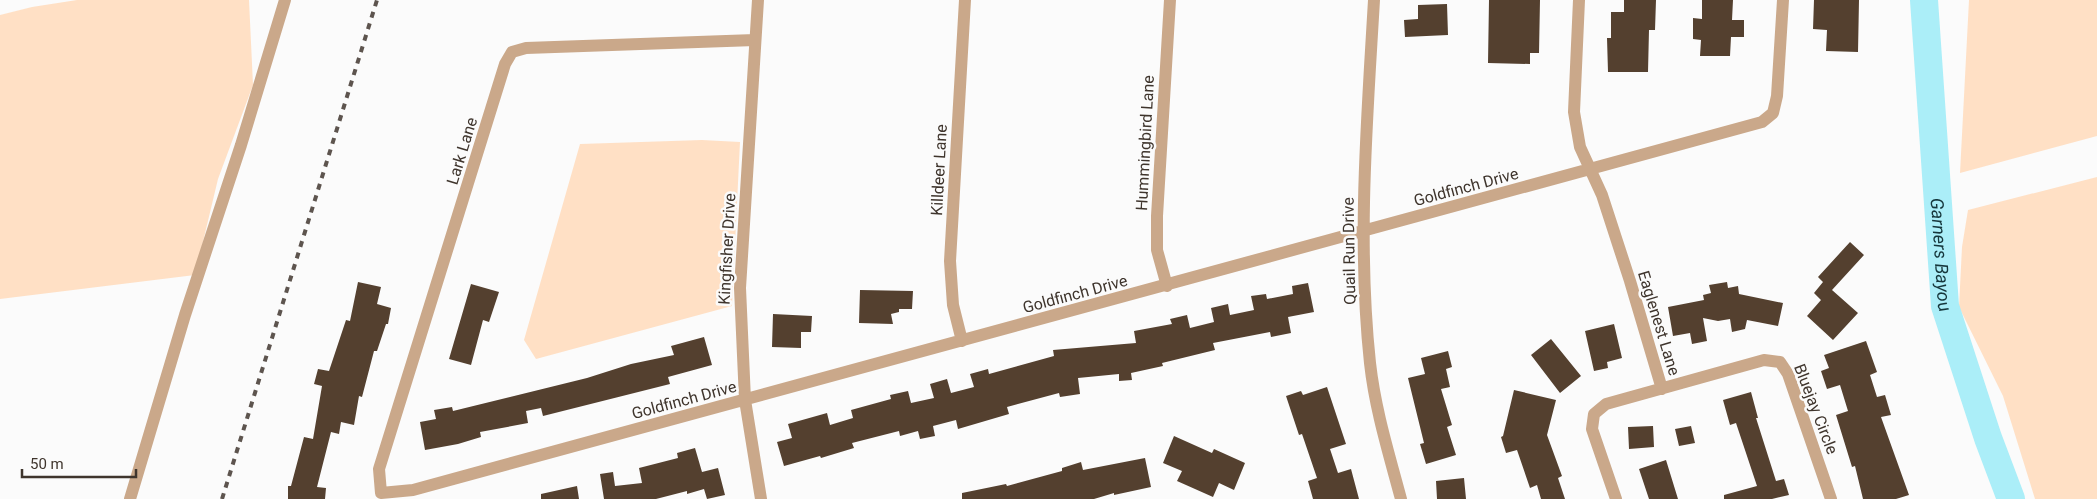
<svg xmlns="http://www.w3.org/2000/svg" width="2097" height="499" font-family="Roboto,sans-serif">
	<style>
		.green { fill: #ffe0c5 }
		.lines { fill: none; stroke-linecap: round; stroke-linejoin: round }
		.river { stroke: #abeef8; stroke-width: 28 }
		.building { fill: #54402f }
		.minor { stroke: #caa88a; stroke-width: 12 }
		.rail { stroke: #5d544e; stroke-width: 4; stroke-dasharray: 6 6; stroke-linecap: butt }
		.labels { text-anchor: middle; dominant-baseline: central; stroke-width: 5; stroke-linejoin: round; paint-order: stroke }
		.street-label { font-size: 16px; fill: #3f352d; stroke: #fbfbfb }
		.water-label { font-size: 18px; font-style: italic; fill: #16373c; stroke: #fbfbfb }
	</style>
	<rect width="100%" height="100%" fill="#fbfbfb"/>
	<path class="green" d="M77,0H249L253,85L218,179L195,275L0,299V15L32,7Z
		M1969,0H2097V136L1960,173Z
		M702,140L740,142L732,306L536,359L524,340L580,144Z
		M2097,177V499H2035L2003,396L1959,307L1962,247L1968,210Z"/>
	<g class="lines">
		<path class="river" id="s1" d="M1924,0L1945,306L1988,438L2011,499"/>
	</g>
	<path class="building" d="M1489,0H1540L1539,53H1530V64L1488,63Z
		M1624,0H1656L1655,30H1649L1648,72H1608L1607,38H1611V12H1624Z
		M1702,0H1733L1732,20H1744V37H1731L1730,56H1700L1701,40L1693,39V18L1702,19Z
		M1814,0H1859L1858,52L1826,51L1827,30L1813,29Z
		M1447,4L1448,35L1405,37L1404,20L1418,19V5Z
		M1850,242L1864,255L1832,290L1858,313L1833,340L1807,316L1821,300L1814,293L1823,282L1818,277Z
		M358,282L381,287L377,304L391,308L388,324H386L377,351H374L362,397L359,396L354,425L341,422L339,434L331,432L317,487L326,488L325,499H288V486H291L304,437L313,439L322,386L314,384L318,369L329,371L346,320L350,321Z
		M1727,282L1728,288L1738,286L1739,294L1783,303L1778,326L1747,320L1745,329L1732,332L1730,319L1718,321L1703,318L1707,341L1692,344L1690,333L1673,336L1668,307L1704,300L1703,295L1711,293L1709,285Z
		M1308,283L1314,312L1288,317L1291,333L1271,337L1270,332L1213,343L1215,350L1162,363L1163,366L1131,373L1132,380L1119,381V374L1078,378L1080,394L1060,397L1059,393L1007,407L1009,414L958,429L956,420L933,426L935,436L920,439L918,431L900,436L899,431L852,443L854,448L821,458L820,456L784,466L777,442L792,438L788,424L827,413L830,425L853,418L851,410L891,399L890,395L908,391L911,403L934,398L930,384L947,379L951,393L974,387L970,374L988,369L989,374L1054,356L1053,350L1136,343L1134,331L1172,324L1170,319L1187,315L1190,328L1214,322L1211,308L1228,304L1230,315L1254,310L1251,296L1266,294L1267,299L1293,294L1292,286Z
		M471,284L499,292L489,322L483,320L471,365L449,359Z
		M860,290L913,291L912,309H899V312L891,314L893,324L859,323Z
		M773,314L812,316L811,332H801V348L772,347Z
		M1614,324L1622,358L1607,362L1608,368L1594,371L1585,331Z
		M704,337L712,365L668,377L670,384L543,416L541,408L526,411L528,423L480,432L481,437L458,444L425,450L420,422L436,419L434,410L452,407L453,411L587,378L631,364L674,355L671,346Z
		M1551,339L1581,376L1560,393L1531,355Z
		M1866,341L1877,372L1870,375L1877,397L1885,395L1891,415L1881,417L1909,495L1896,499H1863L1855,466L1852,467L1836,415L1848,411L1840,385L1827,389L1821,371L1829,368L1824,355Z
		M1448,351L1452,367L1446,369L1450,387L1441,389L1452,425L1447,427L1456,455L1426,464L1420,444L1424,443L1408,378L1425,374L1421,358Z
		M1327,387L1346,444L1330,449L1338,473L1351,469L1359,499H1313L1308,481L1317,478L1302,434L1299,435L1286,396L1301,391L1303,395Z
		M1514,390L1556,400L1547,435L1562,476L1558,478L1565,499H1541L1537,485L1530,488L1517,450L1506,453L1501,437L1503,436Z
		M1751,392L1758,418H1756L1776,481L1784,479L1789,495L1772,499H1724V495L1757,486L1736,423L1730,425L1723,400Z
		M1653,426L1654,447L1629,449L1628,427Z
		M1691,426L1695,443L1679,446L1675,429Z
		M1174,436L1212,453L1214,449L1245,463L1234,490L1219,483L1213,497L1177,481L1182,471L1163,463Z
		M695,448L702,472L718,468L725,495L707,499L704,489L687,494V491L656,499H604L600,474L613,472L615,486L642,483L639,468L678,458L677,453Z
		M1145,458L1151,487L1114,495V493L1094,499H962V493L1006,484L1007,486L1062,471V468L1081,462L1083,470Z
		M1666,460L1678,499H1649L1639,469Z
		M1464,478L1466,499H1437L1436,481Z
		M577,486L579,499H541V494Z"/>
	<g class="lines">
		<path class="minor" d="M758,0L740,288L745,400L761,499
			M1374,0C1367,121 1357,241 1370,363C1375,409 1389,454 1401,499
			M1579,0L1574,112L1580,147L1602,195L1630,281L1662,389
			M755,40L526,48L512,52L505,64L379,469L381,493L413,490L1762,122L1773,113L1777,96L1783,0
			M1167,286L1157,250V216L1170,0
			M962,341L953,305L950,261L965,0
			M130,499L185,315L241,145L285,0
			M1616,499L1592,429L1594,414L1606,404L1764,360L1780,362L1788,374L1831,499"/>
		<path class="rail" d="M222,499L377,0"/>
	</g>
	<g class="labels">
		<g class="street-label">
			<text transform="translate(1145 143) rotate(-87)">Hummingbird Lane</text>
			<text transform="translate(462 151) rotate(-73)">Lark Lane</text>
			<text transform="translate(939 170) rotate(-87)">Killdeer Lane</text>
			<text transform="translate(1466 187) rotate(-15)">Goldfinch Drive</text>
			<text transform="translate(727 249) rotate(-87)">Kingfisher Drive</text>
			<text transform="translate(1349 251) rotate(-91)">Quail Run Drive</text>
			<text transform="translate(1075 294) rotate(-15)">Goldfinch Drive</text>
			<text transform="translate(1659 323) rotate(73)">Eaglenest Lane</text>
			<text transform="translate(684 400) rotate(-15)">Goldfinch Drive</text>
			<text transform="translate(1816 409) rotate(69)">Bluejay Circle</text>
		</g>
		<g class="water-label">
			<text stroke="none"><textPath href="#s1" startOffset="255">Garners Bayou</textPath></text>
		</g>
	</g>
	<path d="M22 469v8h114v-8" fill="none" stroke="#3f352d" stroke-width="2.5"/>
	<text x="30" y="469" font-size="15" fill="#3f352d" stroke="#fbfbfb" stroke-width="4" paint-order="stroke">50 m</text>
</svg>
